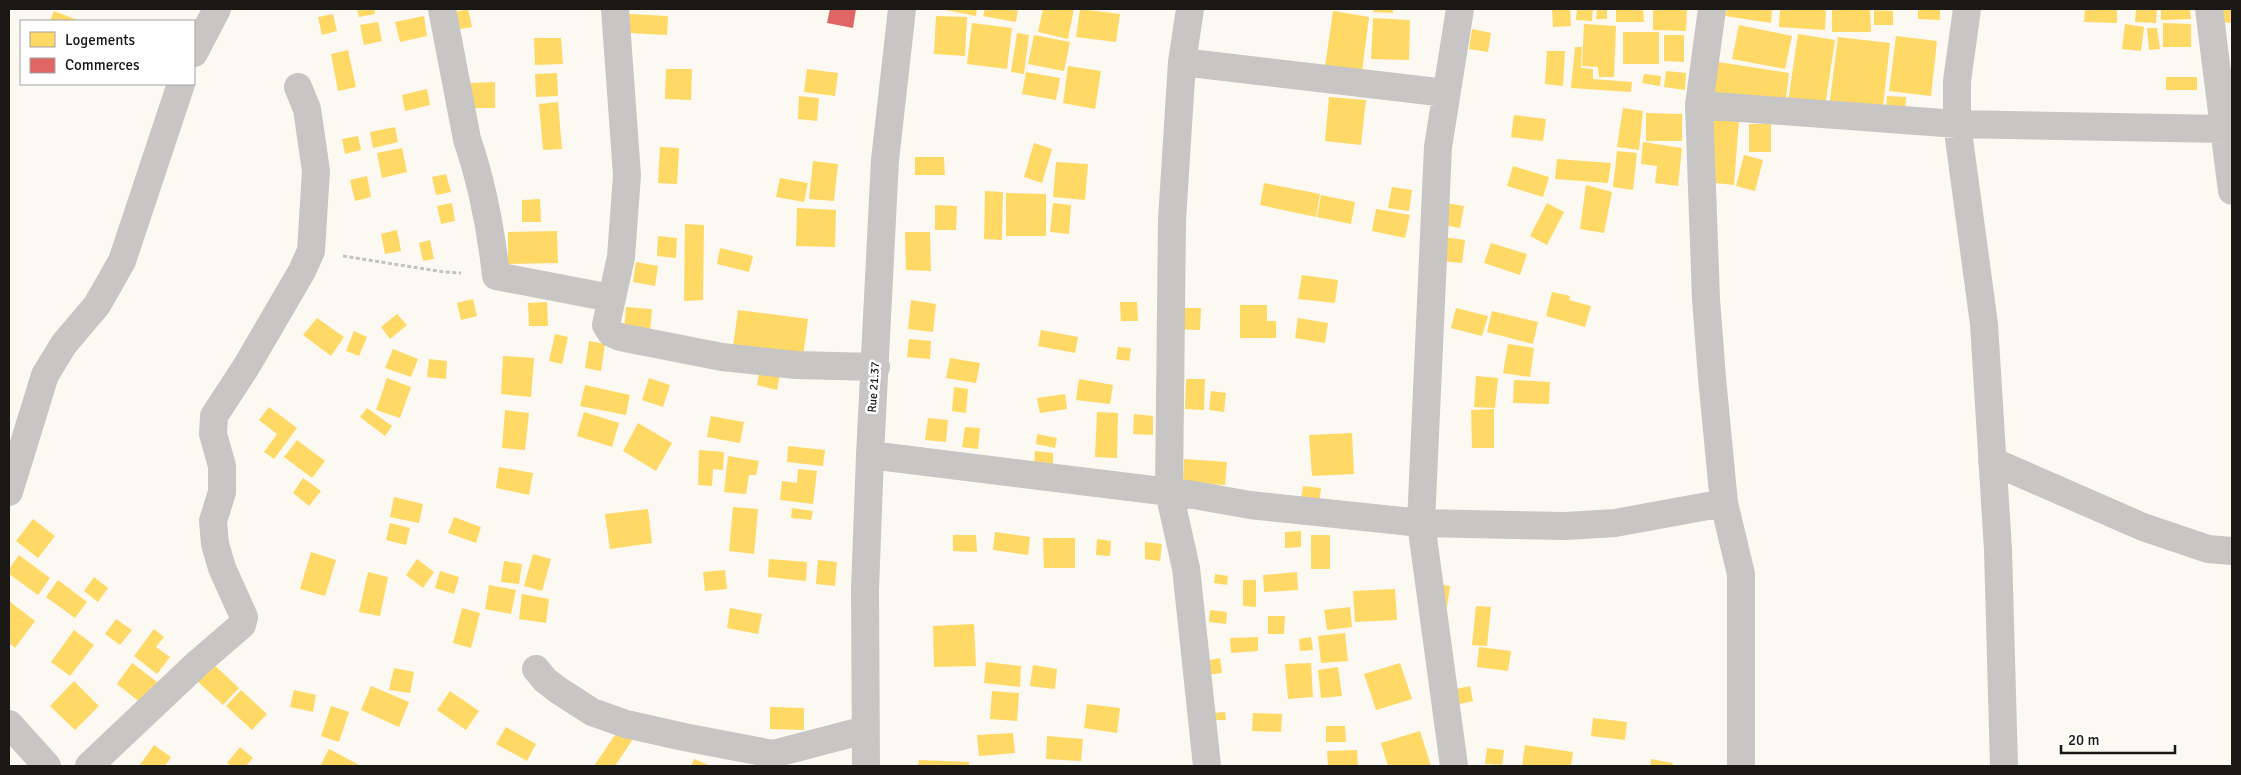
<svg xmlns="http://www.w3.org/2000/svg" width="2241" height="775" font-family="Signika,sans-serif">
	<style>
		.homes { fill: #ffd966 }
		.shops { fill: #e06666 }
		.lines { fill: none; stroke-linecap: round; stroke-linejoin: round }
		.path { stroke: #c4c3c1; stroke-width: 3; stroke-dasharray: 4 2.5; stroke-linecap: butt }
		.street { stroke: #c8c6c5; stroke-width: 28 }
		.labels { text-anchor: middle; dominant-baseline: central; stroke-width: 5; stroke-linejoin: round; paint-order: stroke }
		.street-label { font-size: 12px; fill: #191814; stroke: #fff }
	</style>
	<rect width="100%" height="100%" fill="#fcf9f2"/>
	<path class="homes" d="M357,9H374L375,14L359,17Z
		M468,9L472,27L448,31L445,14Z
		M940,9H977L976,16Z
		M985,9H1018L1016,22L983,16Z
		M1043,9H1074L1068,39L1038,32Z
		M1080,9L1120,14L1116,42L1076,37Z
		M1373,9H1393V13L1373,12Z
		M1552,9H1570L1571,26L1553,27Z
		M1577,9H1593L1592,21L1576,20Z
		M1597,9H1607V19H1596Z
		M1616,9H1643L1644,22H1616Z
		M1653,9H1687L1686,31L1653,30Z
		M1727,9H1772L1771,23L1725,16Z
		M1780,9H1826L1825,30L1779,27Z
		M1832,9H1870L1871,32H1832Z
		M1918,9H1940V20L1918,19Z
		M2085,9H2117V23L2084,22Z
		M2136,9H2157L2156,23L2135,22Z
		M2161,9H2190L2191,19L2161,20Z
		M2218,9H2232V23L2218,22Z
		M1874,10L1893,11V25H1874Z
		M54,11L80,21H50Z
		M1333,11L1369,17L1361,79L1324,74Z
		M333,14L337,31L322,35L318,17Z
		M629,14L668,16L667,35L629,33Z
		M424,16L427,36L400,42L395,22Z
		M936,16L967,17L965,56L934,54Z
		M1373,18L1410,20L1409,60L1371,59Z
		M378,22L382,41L364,45L360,25Z
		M972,23L1012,28L1007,69L967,64Z
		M2163,23L2191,24V47H2163Z
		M1584,24L1616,26L1614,77H1599L1598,67L1582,66Z
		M2125,24L2144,27L2141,51L2122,49Z
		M1739,25L1792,36L1785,69L1732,59Z
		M2147,28H2157L2160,49L2149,50Z
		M1472,29L1491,33L1488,52L1469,49Z
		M1623,32H1659V64H1623Z
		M1017,33L1029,35L1024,74L1011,72Z
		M1798,34L1835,40L1825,107L1788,102Z
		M1034,35L1070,42L1064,71L1028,64Z
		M1664,35H1684V62L1664,61Z
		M1896,36L1937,41L1931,96L1889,91Z
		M1838,37L1890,43L1882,115L1829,108Z
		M534,38H561L563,64L535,65Z
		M1575,47H1582L1581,68L1593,69V79L1632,82L1631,92L1571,88Z
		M348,50L356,87L338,91L331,54Z
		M1547,51H1565L1563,86L1545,84Z
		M1718,62L1789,73L1785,106L1713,96Z
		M1068,66L1101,71L1095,109L1063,103Z
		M666,69H692L691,100L665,99Z
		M807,69L838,73L835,96L804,92Z
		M1666,71L1686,73L1685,90L1664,87Z
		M1026,72L1060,78L1056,100L1022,94Z
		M557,73L558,96L536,97L535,74Z
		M1644,74L1661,76L1660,86L1642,83Z
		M2166,77H2197V90H2166Z
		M495,82V108H471L470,83Z
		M427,89L430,105L405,111L402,95Z
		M799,96L819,98L817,121L798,119Z
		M1887,96L1906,97L1905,117L1886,116Z
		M1329,97L1366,100L1361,145L1325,141Z
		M558,102L562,149L543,150L539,104Z
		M1623,108L1643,111L1639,150L1617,147Z
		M1646,113L1682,114V141H1646Z
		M1514,115L1546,119L1543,141L1511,137Z
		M1711,116L1739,119L1734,185L1705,182Z
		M1749,124H1771V152H1749Z
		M395,127L398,142L373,148L370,132Z
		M358,136L361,150L345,154L342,139Z
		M1643,142L1682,148L1678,186L1655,183L1657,166L1641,164Z
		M1034,143L1052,149L1042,183L1024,177Z
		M660,147L679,148L677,184L658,183Z
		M402,148L407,172L382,178L377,153Z
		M1617,151L1637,153L1633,190L1613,187Z
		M1744,155L1763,160L1755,191L1736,186Z
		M915,157H944L945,175H915Z
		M1557,159L1611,163L1608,183L1555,179Z
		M813,161L838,164L834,201L809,199Z
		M1056,162L1088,164L1085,200L1053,197Z
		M1513,166L1549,177L1543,197L1507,186Z
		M446,174L451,192L436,195L432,177Z
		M367,176L371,197L355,201L350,180Z
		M780,178L808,183L804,202L776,197Z
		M1264,183L1320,194L1316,217L1260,205Z
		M1586,185L1612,192L1604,233L1580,229Z
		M1392,187L1412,190L1409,211L1388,208Z
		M985,191L1003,192L1002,240L984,239Z
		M1006,193L1046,194V236H1006Z
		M1321,195L1355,202L1351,224L1317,217Z
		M540,199L541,222H522V200Z
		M452,203L455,221L441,224L437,206Z
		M1053,203L1071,205L1069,234L1050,232Z
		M1446,203L1464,206L1460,228L1443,225Z
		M1547,203L1564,212L1547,245L1530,236Z
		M935,205L957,206L956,230H935Z
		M797,208L836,210L835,247L796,246Z
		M1376,209L1410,215L1405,238L1372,231Z
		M685,224L704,225L703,300L684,301Z
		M397,230L401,251L385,254L381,234Z
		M557,231L558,263L508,264V232Z
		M905,232H930L931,271L906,270Z
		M658,236L677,238L676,258L657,256Z
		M1443,237L1465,240L1462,263L1440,261Z
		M430,240L434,259L423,261L419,243Z
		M1491,243L1527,254L1520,275L1484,263Z
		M720,248L753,256L749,272L717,264Z
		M636,262L658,266L655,286L633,282Z
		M1302,275L1338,280L1335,303L1298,299Z
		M1552,292L1570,296L1569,300L1591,306L1585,327L1546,316Z
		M473,299L477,316L461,320L457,303Z
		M911,300L936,304L933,332L908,329Z
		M547,302L548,326H529L528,303Z
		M1120,302H1137L1138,321H1121Z
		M1240,305H1267V321H1276V338H1240Z
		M626,307L652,309L650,333L624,331Z
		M1174,308H1201L1200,330L1173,329Z
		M1456,308L1488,316L1482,336L1451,328Z
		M738,310L808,319L803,357L733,347Z
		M1492,311L1538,322L1533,344L1487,332Z
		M397,314L407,325L390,339L381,327Z
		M317,318L344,337L331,356L303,335Z
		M1298,318L1328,323L1325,343L1295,338Z
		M1041,330L1078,337L1075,353L1038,346Z
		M354,331L367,337L359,356L346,351Z
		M555,334L568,337L562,364L549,361Z
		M909,339L931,341L930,359L907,357Z
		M589,341L605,344L601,371L585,368Z
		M1508,344L1534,348L1530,377L1503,373Z
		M1118,347L1131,348L1129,361L1116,359Z
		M393,349L418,359L411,377L385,368Z
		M503,356L534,358L531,397L501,394Z
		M950,358L980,363L976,383L946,378Z
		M429,359L447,361L446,379L427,377Z
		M760,370L780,374L777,390L757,385Z
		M1476,376L1498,378L1495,408L1474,407Z
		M387,378L411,387L400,418L376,410Z
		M649,378L670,385L663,407L642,400Z
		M1079,379L1113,385L1110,404L1076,400Z
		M1186,379H1205L1204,410L1185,409Z
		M1514,380L1550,382L1549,404L1513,403Z
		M585,385L630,395L626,415L580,406Z
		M954,387L968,389L966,413L952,411Z
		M1211,391L1226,393L1224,412L1209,410Z
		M1065,394L1067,409L1040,413L1037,398Z
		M269,407L297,428L274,459L264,452L277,434L259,420Z
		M367,408L392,426L385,436L360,417Z
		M1494,409V448H1472L1471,410Z
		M505,410L529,413L525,450L502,448Z
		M584,412L619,423L612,447L577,436Z
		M1097,412L1118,413L1117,458L1095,457Z
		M1134,414L1153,416V435L1133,434Z
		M711,416L744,422L740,443L707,437Z
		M928,418L948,420L946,442L925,440Z
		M638,423L672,443L656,471L623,451Z
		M965,427L980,428L978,449L962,447Z
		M1352,433L1354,474L1312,476L1309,435Z
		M1037,434L1057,438L1055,448L1036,444Z
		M297,440L325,461L312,478L284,457Z
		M788,446L825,450L823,466L787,462Z
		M699,450L724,452L723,470L713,469L712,486L698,485Z
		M1035,451L1053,453V465L1034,464Z
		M728,456L759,461L756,475H749L746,494L724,492Z
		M1184,459L1227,462L1225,485L1183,482Z
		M499,467L533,473L529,495L496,488Z
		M798,469L817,471L813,504L780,500L782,481L797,483Z
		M303,478L321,491L309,506L293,493Z
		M1303,486L1321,488L1319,503L1301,501Z
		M394,497L423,504L419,523L390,517Z
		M733,507L758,509L754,554L729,551Z
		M792,508L813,511L811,520L791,518Z
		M648,509L652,543L610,549L605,514Z
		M454,517L481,527L476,543L448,533Z
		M33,519L55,536L38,558L16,541Z
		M390,523L410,528L406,545L386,540Z
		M1301,531V547L1285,548V532Z
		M995,532L1030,537L1028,555L993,550Z
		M953,535H976L977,552L953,551Z
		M1311,535H1330V569H1311Z
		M1043,538H1075V568H1044Z
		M1097,539L1111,541L1110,556L1096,555Z
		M1145,542L1162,544L1160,561L1145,559Z
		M311,552L336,560L325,596L300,589Z
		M533,554L551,559L542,591L524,586Z
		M19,555L50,578L38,595L9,574V569Z
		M417,559L434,572L423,588L406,575Z
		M769,559L807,562L806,581L768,577Z
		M818,560L837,562L835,586L816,584Z
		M504,561L522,564L519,584L501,582Z
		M725,570L727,589L705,591L703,572Z
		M440,571L459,577L454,594L435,588Z
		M368,572L388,577L380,616L359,612Z
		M1297,572L1298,590L1264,592L1263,575Z
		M1215,574L1228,576L1227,585L1214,583Z
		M94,577L108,588L98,602L84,591Z
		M58,580L87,602L75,618L46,597Z
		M1243,580H1256V607L1243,606Z
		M1437,584L1450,586L1447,607L1434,605Z
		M489,585L516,590L511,614L485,609Z
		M1395,589L1397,620L1355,622L1353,591Z
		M522,594L549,599L546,623L519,619Z
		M9,601L35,621L15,648L9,643Z
		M1476,606L1491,607L1487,646L1472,645Z
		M1350,607L1352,627L1327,630L1324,610Z
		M462,608L480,613L471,648L453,643Z
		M730,608L762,614L758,634L727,628Z
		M1210,610L1227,612L1226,624L1209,622Z
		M1268,616H1285L1284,634H1268Z
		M116,619L132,630L120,645L105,634Z
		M974,624L976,666L934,667L933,626Z
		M154,629L164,637L156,647L170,657L157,674L134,656Z
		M74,630L94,645L70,676L51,662Z
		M1345,633L1348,661L1321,663L1318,636Z
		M1258,637V651L1231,653L1230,638Z
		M1311,637L1313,650L1300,651L1299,639Z
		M1479,647L1511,651L1508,671L1477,667Z
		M1220,658L1222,673L1206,675L1204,661Z
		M986,662L1021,666L1020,687L984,683Z
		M132,663L157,682L141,703L117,684Z
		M212,663L239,688L223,705L196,680Z
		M1311,663L1313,697L1288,699L1285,664Z
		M1400,663L1412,699L1376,710L1364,674Z
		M1033,665L1057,669L1055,689L1030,686Z
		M1338,667L1342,696L1321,698L1318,670Z
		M394,668L414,672L410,693L389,690Z
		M74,681L99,706L75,730L50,706Z
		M371,686L409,702L399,727L361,710Z
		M1470,686L1473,701L1455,705L1452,690Z
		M241,690L267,714L252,730L226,706Z
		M294,690L316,695L313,712L290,707Z
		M450,691L479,711L466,730L437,710Z
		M992,691L1019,693L1017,721L990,719Z
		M1087,704L1120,708L1117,733L1084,728Z
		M331,706L349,712L339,742L321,736Z
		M770,707L804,708V730L770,729Z
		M1225,712L1226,720H1213V713Z
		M1253,713L1282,714L1281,732L1252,731Z
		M1593,718L1627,722L1625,740L1591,736Z
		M1326,726H1345L1346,742H1326Z
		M506,727L536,744L527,761L496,744Z
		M619,729L633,739L615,766H594Z
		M1420,731L1431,766H1388L1381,743Z
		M1013,733L1015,753L979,756L977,735Z
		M1047,736L1083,739L1081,761L1046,759Z
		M154,745L171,757L165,766H139Z
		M1525,745L1573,752L1571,766H1522Z
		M240,747L253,758L246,766H231L227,763Z
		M1487,748L1504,750L1502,765L1485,764Z
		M329,749L361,766H320Z
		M1357,750L1358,766H1328L1327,751Z
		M694,759L711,766H691Z
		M1651,759L1673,763L1672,766H1650Z
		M919,760L969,762V766H918Z"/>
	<path class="shops" d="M830,9H856L853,28L827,23Z"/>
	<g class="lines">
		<path class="path" d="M343,256L444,272L461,273"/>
		<path class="street" d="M442,9L467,139C482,183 491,230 496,276L611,298
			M615,9L627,175L621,257L606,325L611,333L620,337L722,357L796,365L876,367
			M1190,9L1182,62L1172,220L1169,492L1186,568L1207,766
			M1712,9L1699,105L1957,124L2225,129
			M1967,9L1957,81V124L1984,324L1998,550L2004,766
			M2209,9L2232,191
			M194,53L217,9
			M1182,62L1446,93
			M1699,105L1706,299L1712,378L1724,503L1741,574V766
			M870,455L1194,495L1250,505L1421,523L1566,526L1615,523L1724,503
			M1992,461L2143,527L2208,549L2232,551
			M9,492L45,375L64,344L97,305L122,261L181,84
			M536,669L545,680L558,690L592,712L626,724L684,737L773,754L865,730
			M9,724L47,766
			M89,766L199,662L242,625L244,617L222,568L215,544L213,521L222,492V466L213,434L214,416L246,367L302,271L311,251L316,171L307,109L298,87
			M866,766L865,590L870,455L885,160L902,9
			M1454,766L1421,523L1438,147L1460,9"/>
	</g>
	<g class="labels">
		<g class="street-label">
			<text transform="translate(874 387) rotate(-86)">Rue 21.37</text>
		</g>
	</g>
	<rect width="2241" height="775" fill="none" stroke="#191814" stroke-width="20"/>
	<rect x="20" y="20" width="175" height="65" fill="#ffffff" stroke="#a3a3a1"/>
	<rect x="30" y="32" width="25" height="15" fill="#ffd966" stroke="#a3a3a1"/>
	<text x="65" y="45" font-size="15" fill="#191814">Logements</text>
	<rect x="30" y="58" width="25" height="15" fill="#e06666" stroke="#a3a3a1"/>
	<text x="65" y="70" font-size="15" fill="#191814">Commerces</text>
	<path d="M2061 745v8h114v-8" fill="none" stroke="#191814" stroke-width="2.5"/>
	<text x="2068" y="745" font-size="15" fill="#191814" stroke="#ffffff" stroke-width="4" paint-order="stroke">20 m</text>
</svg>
